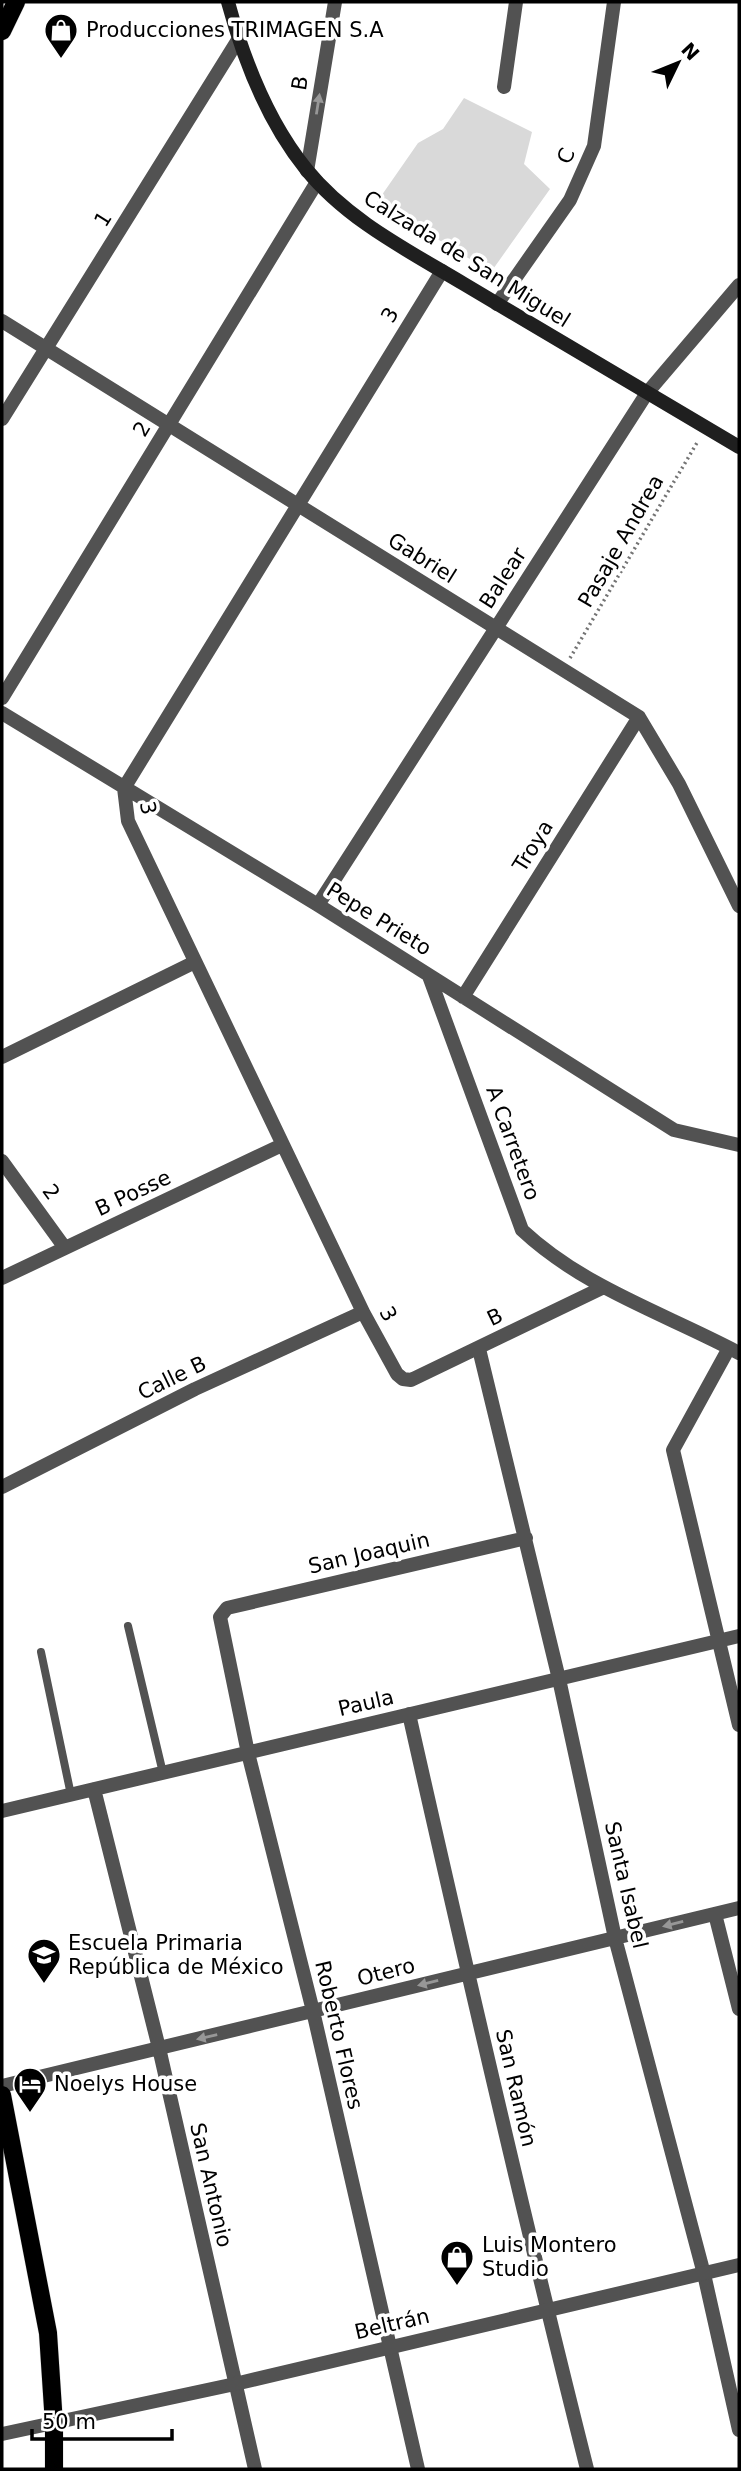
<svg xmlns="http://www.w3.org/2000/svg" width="741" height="2471" font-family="'DejaVu Sans',sans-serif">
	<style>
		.green { fill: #d9d9d9 }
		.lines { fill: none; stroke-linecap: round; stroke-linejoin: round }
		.primary-casing { stroke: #dbdbdb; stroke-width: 19 }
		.path { stroke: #747474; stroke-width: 3.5; stroke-dasharray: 2 3.5; stroke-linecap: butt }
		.service { stroke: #525252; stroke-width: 8 }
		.minor { stroke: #525252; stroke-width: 14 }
		.tertiary { stroke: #525252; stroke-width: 14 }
		.secondary { stroke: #1f1f1f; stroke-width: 14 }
		.primary { stroke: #000; stroke-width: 18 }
		.oneway { fill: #979797 }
		.labels { text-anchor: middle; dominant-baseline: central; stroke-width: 7; stroke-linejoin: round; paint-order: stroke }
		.poi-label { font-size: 21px; fill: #000; stroke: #fff; text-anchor: start }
		.street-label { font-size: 21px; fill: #000; stroke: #fff }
	</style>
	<rect width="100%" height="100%" fill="#fff"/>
	<path class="green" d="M464,98L532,132L524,164L550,189L491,272L377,202L418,143L443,129Z"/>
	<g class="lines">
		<defs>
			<path id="primary" d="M2,31L16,2
				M2,2095L48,2333L54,2424V2469"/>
		</defs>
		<use href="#primary" class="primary-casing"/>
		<path class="path" d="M570,658L698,441"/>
		<path class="service" d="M128,1626L163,1773
			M41,1652L71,1795"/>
		<path class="minor" d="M504,87L516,2
			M307,171L335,2
			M442,271L124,788L128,821L363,1312L397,1374L403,1379L411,1380L604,1287
			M2,321L639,717L679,784L739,906
			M2,419L238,40
			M2,698L317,182
			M2,713L318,905L674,1130L739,1145
			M318,905L647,393L739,285
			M429,976L522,1230C584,1288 666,1314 739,1353
			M463,997L639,717
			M2,1057L195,962
			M2,1161L65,1248
			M2,1278L282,1145
			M729,1348L673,1450L739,1725
			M479,1349L559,1679L615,1938L704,2274L739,2430
			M2,1487L195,1389L363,1312
			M409,1714C466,1967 524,2219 587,2469
			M94,1789L159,2048L255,2469
			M2,1811L739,1636
			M715,1914L739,2009
			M2,2086L739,1908
			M418,2469L313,2011L248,1753L220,1617L227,1608L526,1538"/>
		<path class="tertiary" d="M497,304L570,200L594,146L614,2
			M2,2434L235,2384L739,2265"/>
		<path class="secondary" d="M228,2C244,61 267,121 306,169C347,220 409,251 464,284C556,339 648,393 739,447"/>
		<use href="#primary" class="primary"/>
	</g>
	<defs><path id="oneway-solid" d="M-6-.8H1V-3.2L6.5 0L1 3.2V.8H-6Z" transform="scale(1.75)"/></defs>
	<g class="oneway">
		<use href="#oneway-solid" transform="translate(318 104) rotate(-81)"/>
		<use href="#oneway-solid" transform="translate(673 1924) rotate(166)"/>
		<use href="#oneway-solid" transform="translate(428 1983) rotate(166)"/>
		<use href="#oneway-solid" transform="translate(207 2037) rotate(167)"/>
	</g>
	<defs>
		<symbol id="shop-pin" viewBox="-11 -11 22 30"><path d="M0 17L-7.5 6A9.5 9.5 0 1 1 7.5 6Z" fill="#000" stroke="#fff"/><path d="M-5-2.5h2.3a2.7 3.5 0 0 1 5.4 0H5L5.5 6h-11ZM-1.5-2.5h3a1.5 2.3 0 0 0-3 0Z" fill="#fff"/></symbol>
		<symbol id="school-pin" viewBox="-11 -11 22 30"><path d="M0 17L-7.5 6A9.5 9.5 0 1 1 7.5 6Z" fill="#000" stroke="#fff"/><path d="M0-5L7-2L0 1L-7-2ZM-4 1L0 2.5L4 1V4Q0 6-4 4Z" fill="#fff"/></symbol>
		<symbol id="hotel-pin" viewBox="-11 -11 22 30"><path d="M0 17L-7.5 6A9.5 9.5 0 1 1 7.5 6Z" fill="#000" stroke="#fff"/><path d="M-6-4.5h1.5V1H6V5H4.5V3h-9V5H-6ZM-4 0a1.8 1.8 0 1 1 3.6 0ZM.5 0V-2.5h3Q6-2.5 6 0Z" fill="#fff"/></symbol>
	</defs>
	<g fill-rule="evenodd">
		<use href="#shop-pin" x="42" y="11" width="38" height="52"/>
		<use href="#school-pin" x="25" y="1936" width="38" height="52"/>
		<use href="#hotel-pin" x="11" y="2065" width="38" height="52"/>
		<use href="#shop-pin" x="438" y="2238" width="38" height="52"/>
	</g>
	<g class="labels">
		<g class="poi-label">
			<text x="86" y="30">Producciones TRIMAGEN S.A</text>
			<text x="68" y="1943">Escuela Primaria<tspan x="68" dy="24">República de México</tspan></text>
			<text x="54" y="2084">Noelys House</text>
			<text x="482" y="2245">Luis Montero<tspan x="482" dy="24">Studio</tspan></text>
		</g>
		<g class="street-label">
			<text transform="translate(300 83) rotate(-81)">B</text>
			<text transform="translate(566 156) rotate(-66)">C</text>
			<text transform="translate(103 219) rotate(-58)">1</text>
			<text transform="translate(467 259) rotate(32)">Calzada de San Miguel</text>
			<text transform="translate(390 315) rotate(-59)">3</text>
			<text transform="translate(142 429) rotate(-59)">2</text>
			<text transform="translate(621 541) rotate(-60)">Pasaje Andrea</text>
			<text transform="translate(422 558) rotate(32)">Gabriel</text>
			<text transform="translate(503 578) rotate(-57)">Balear</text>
			<text transform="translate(148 808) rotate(79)">3</text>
			<text transform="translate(533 846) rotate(-58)">Troya</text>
			<text transform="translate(379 919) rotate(32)">Pepe Prieto</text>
			<text transform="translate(513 1143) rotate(70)">A Carretero</text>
			<text transform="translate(51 1192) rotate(54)">2</text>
			<text transform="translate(133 1193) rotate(-25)">B Posse</text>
			<text transform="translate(388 1314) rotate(61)">3</text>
			<text transform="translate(495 1317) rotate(-26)">B</text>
			<text transform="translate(172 1378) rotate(-26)">Calle B</text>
			<text transform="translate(369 1553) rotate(-13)">San Joaquin</text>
			<text transform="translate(366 1703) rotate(-13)">Paula</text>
			<text transform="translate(626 1885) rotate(77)">Santa Isabel</text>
			<text transform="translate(386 1972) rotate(-14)">Otero</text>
			<text transform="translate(339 2035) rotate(77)">Roberto Flores</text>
			<text transform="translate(516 2088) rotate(77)">San Ramón</text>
			<text transform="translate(211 2185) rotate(77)">San Antonio</text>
			<text transform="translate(392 2324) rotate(-13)">Beltrán</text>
		</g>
	</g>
	<rect width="741" height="2471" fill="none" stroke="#000000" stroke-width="7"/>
	<g transform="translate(678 63) rotate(47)" stroke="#ffffff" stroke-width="5" paint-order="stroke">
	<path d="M0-5L12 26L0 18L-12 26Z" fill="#000000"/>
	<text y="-10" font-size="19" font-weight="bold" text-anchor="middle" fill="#000000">N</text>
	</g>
	<path d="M32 2429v10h140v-10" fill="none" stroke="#000000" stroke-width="3.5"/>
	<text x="42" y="2429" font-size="21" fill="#000000" stroke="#ffffff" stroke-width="5" paint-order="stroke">50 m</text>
</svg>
